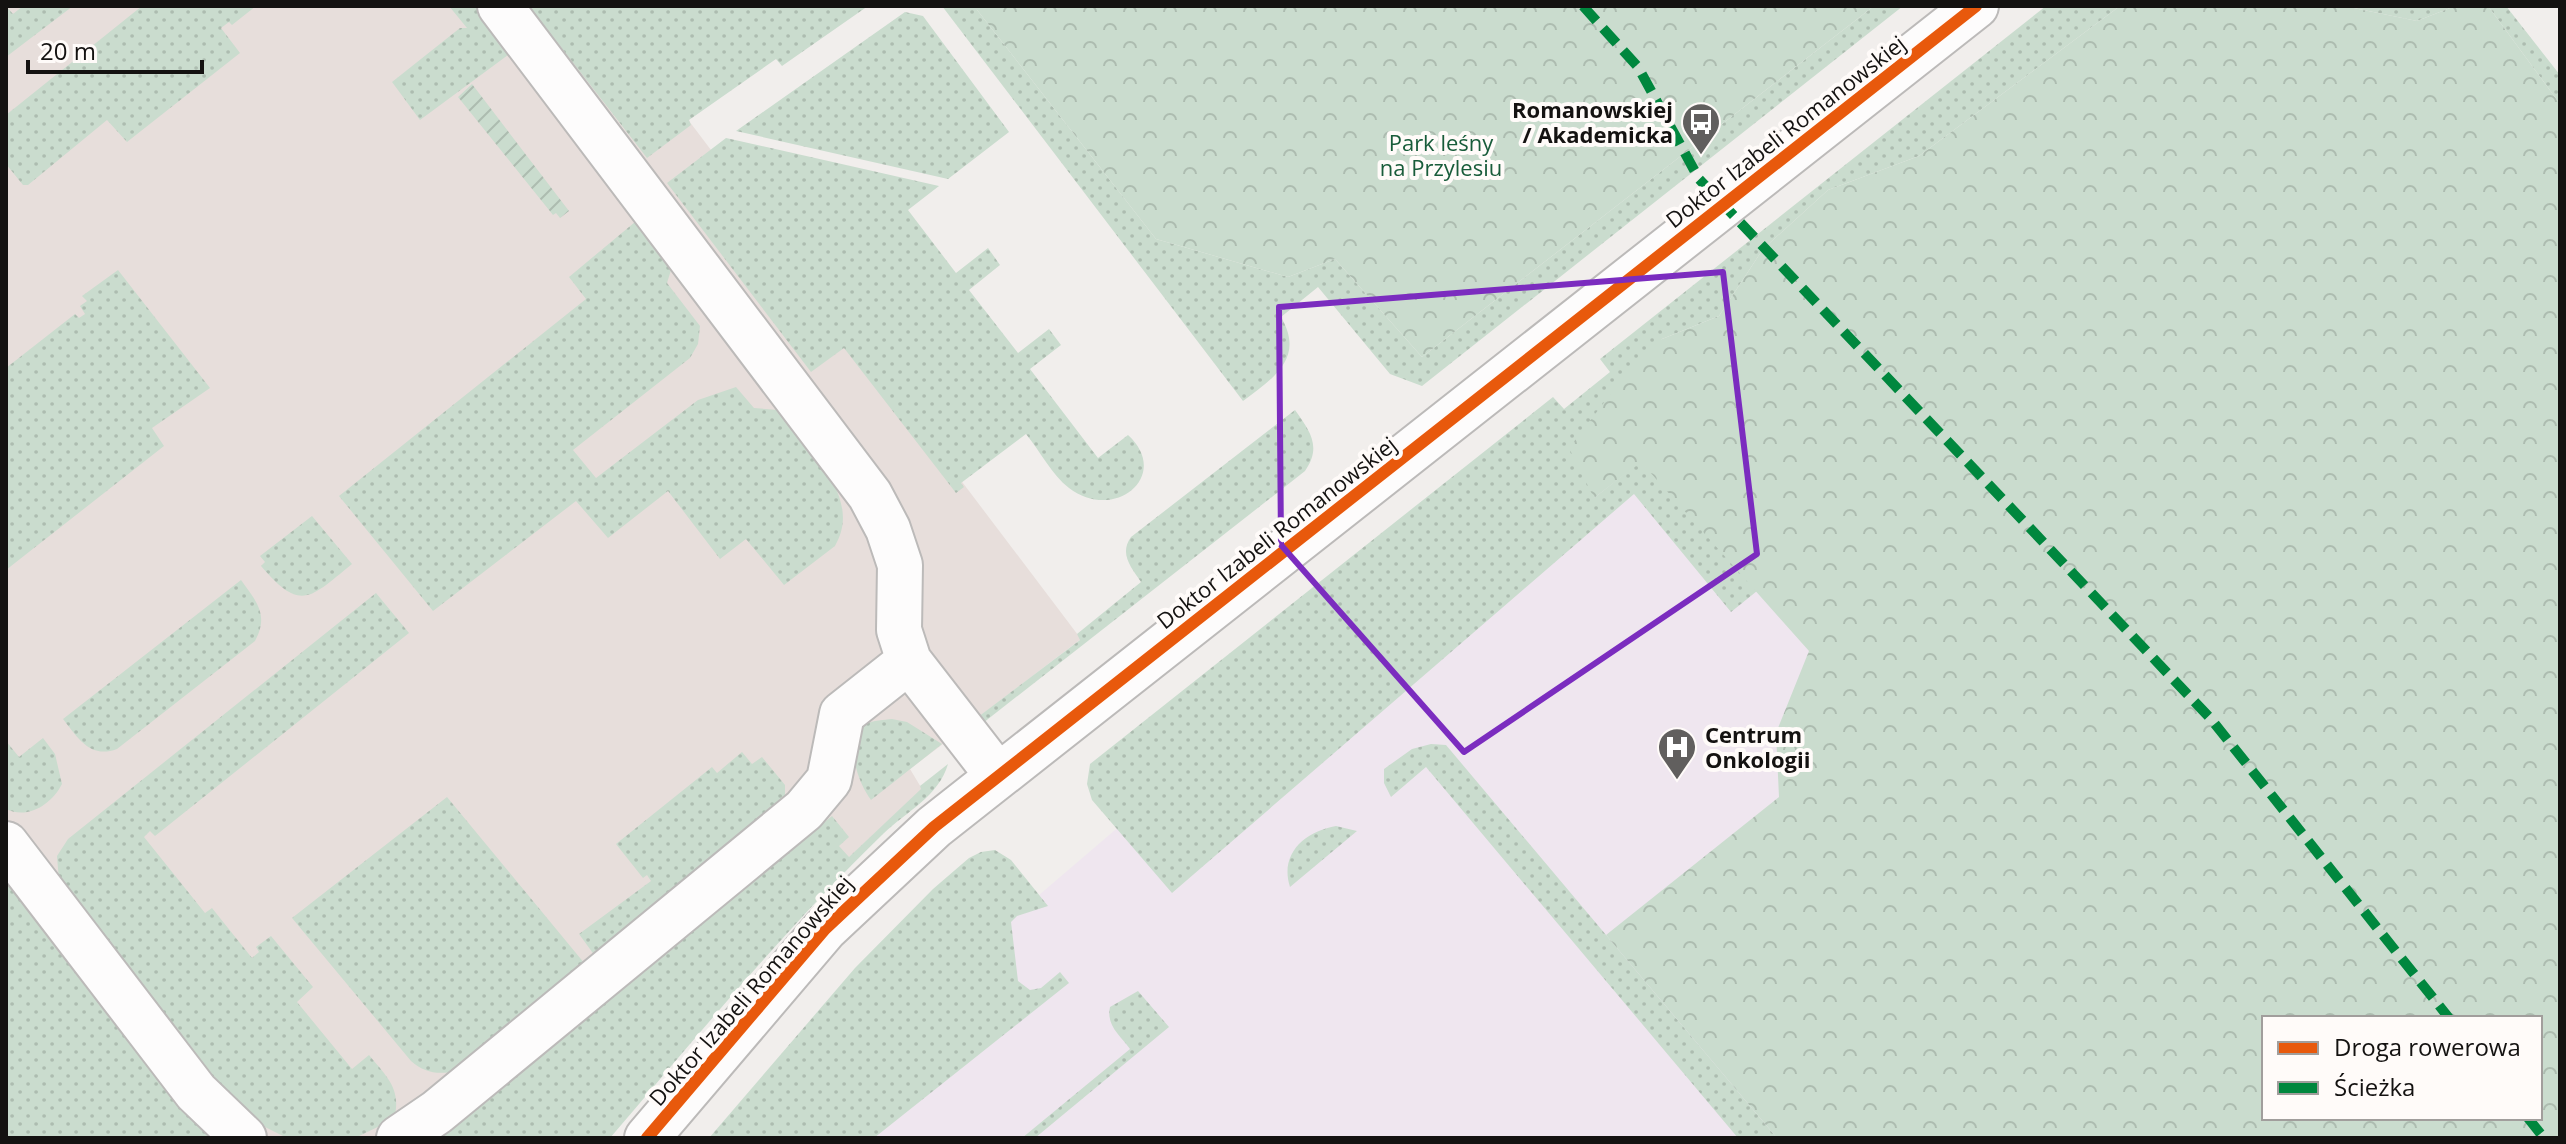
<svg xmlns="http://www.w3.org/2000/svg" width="2566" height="1144" font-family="'Open Sans',sans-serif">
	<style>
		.built { fill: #e7dedb }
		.medical { fill: #efe6ef }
		.grass { fill: url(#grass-dots) }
		.forest { fill: url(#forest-crowns); fill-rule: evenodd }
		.garden { fill: url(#garden-furrows) }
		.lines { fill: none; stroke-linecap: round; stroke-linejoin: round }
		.minor-casing { stroke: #bcbab9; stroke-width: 48 }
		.minor { stroke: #fdfcfc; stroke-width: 44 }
		.quiet { stroke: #00873e; stroke-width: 10; stroke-dasharray: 20 10; stroke-linecap: butt }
		.cycleway-casing { stroke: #fffbf9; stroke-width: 17 }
		.cycleway { stroke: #e8590c; stroke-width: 12 }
		.marked { fill: none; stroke: #7b2cbf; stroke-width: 6; stroke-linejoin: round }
		.labels { text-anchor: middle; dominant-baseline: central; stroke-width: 8; stroke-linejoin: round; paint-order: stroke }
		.poi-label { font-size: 22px; font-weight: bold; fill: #141211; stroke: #fffbf9; text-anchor: end }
		.street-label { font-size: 22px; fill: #141211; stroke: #fffbf9 }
		.park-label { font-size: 22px; fill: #185c3a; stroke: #fffbf9 }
	</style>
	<defs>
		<pattern id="grass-dots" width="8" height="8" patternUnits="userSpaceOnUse" patternTransform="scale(2)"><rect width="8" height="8" fill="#cadcce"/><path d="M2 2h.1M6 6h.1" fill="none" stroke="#adbcb0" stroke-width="1.8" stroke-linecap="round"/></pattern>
		<pattern id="forest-crowns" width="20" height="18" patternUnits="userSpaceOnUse" patternTransform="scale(2)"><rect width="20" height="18" fill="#cadcce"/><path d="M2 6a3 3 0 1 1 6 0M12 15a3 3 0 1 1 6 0" fill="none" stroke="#adbcb0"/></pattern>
		<pattern id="garden-furrows" width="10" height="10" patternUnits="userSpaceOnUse" patternTransform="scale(2)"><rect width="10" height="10" fill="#cadcce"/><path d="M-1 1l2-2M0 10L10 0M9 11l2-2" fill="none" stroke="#adbcb0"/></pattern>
	</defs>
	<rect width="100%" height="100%" fill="#f1eeec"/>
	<path class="built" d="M6,6H602L1081,639L910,769L922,789L812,892L486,1138H6Z"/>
	<path class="medical" d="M1752,327L2264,1018V1118L2481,1138H755L1115,830Z"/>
	<path class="grass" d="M6,6L13,14L23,6H73L6,57Z
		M142,6H256L232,25L229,22L221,28L240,53L127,142L107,120L28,185H23L6,164V115Z
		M449,6H477L512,52L420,120L392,82L460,28H467Z
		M529,6H868L782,66L776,59L689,120L691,125L647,158Z
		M942,6H974L1156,239L1288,277L1335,259L1422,357L1874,6H1903L1422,386L1390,374L1318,287L1281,317C1305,358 1274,378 1243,401Z
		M2046,6H2120L1919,156L1828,190L1763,249L1719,316L1662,339L1594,498L1641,461L1757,591L1731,612L1634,494L1172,893L1092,800L1087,784L1090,764L1553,397L1564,409L1610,372L1600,359Z
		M2344,6H2455L2417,21Z
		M2488,6H2506L2560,75V104Z
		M905,12L923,16L1009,132L948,179L736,131Z
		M726,138L939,186L908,210L956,273L988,248L1000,265L969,290L1018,353L1049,329L1061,345L1030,369L1098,458L1128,435C1172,475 1115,523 1069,488C1052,475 1040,451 1026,434L961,483L964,487L956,493L844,348L811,372L667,183Z
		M635,222L671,270L667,283L700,326L698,344L690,358L573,450L596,478L698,400L736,387L754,408L778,410C806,447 864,497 835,546L784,585L746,539L720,559L668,491L608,538L576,501L433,611L339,496L586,299L569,277Z
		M118,270L210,388L152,428L164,446L6,570V368L75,314L79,318L85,314L80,306L87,301L82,296Z
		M1295,410C1310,431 1322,447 1305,471L983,723L978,717L1080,640L1077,634L1141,582C1131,567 1119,554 1131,537Z
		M312,516L352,564C310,598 301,613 261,566L265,562L260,556Z
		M241,580C257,602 269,615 255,641L117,749C90,759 78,738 63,719Z
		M376,593L409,633L155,836L150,831L144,837L205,913L212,908L252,958L259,952L256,947L271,936L313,987L297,1002L352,1069L369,1055C387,1077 402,1089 394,1119L355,1138H287L255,1122L218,1085L59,881L57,856L68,839Z
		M892,719L907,722L942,744L871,800C858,783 842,739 866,724C873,720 884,720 892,719Z
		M43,738L55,754L62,784C52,804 28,820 6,809V741L19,757Z
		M1431,744L1446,745L1777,1138H1738L1426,767L1391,797L1384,783V769L1412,749Z
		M742,752L752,764L762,757L785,785V797L595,956L579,934L651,881L647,875L643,878L616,844L712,767L717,773Z
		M948,764C939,796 906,812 883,834C785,929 699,1034 610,1138H437L832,816L849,837L839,846L849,857L921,789L920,786Z
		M447,797L585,964L456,1071C438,1075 425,1073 411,1061L292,918Z
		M1336,826L1357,831L1290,887C1279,853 1306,831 1336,826Z
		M995,850L1011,860L1048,906L1017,916L1011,922L1018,981L1030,990L1041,988L1060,972L1069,983L874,1138H709L855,968L933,889L969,858L981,852Z
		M6,879L191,1118L210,1138H6Z
		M1138,991L1169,1027L1035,1138H1022L1130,1049C1120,1035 1106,1026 1110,1007Z"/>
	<path class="forest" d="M974,6H1874L1422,357L1335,259L1288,277L1156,239Z
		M2120,6H2344L2417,21L2455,6H2488L2560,104V1138H1777L1606,935L1779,797L1776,733L1809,651L1641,462L1594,498L1569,448L1619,383L1662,339L1719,316L1763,249L1828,190L1919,156ZM2264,1018H2540V1118H2264Z"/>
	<path class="garden" d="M472,84L569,211L560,218L556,213L553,215L458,97Z"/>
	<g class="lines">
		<defs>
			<path id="minor" d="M500,6L870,495L888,529L900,565L899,630L909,661L998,776
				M6,844L196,1092L244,1138
				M399,1138L437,1112L804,810L829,780L842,714L909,661
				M647,1138L825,929L934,827L1976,6"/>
		</defs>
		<use href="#minor" class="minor-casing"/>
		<use href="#minor" class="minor"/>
		<path class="quiet" d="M1583,6L1638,67L1699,179L2211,719L2449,1018
			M2528,1118L2544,1138"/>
		<defs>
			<path id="cycleway" d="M647,1138L825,929L934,827L1976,6"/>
		</defs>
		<use href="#cycleway" class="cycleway-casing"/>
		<use href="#cycleway" class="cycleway"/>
	</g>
	<path class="marked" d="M1723,272L1757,554L1464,752L1281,545L1279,307Z"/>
	<defs>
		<symbol id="bus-pin" viewBox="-11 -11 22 30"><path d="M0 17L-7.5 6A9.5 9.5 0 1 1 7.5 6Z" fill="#615f5e" stroke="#fffbf9"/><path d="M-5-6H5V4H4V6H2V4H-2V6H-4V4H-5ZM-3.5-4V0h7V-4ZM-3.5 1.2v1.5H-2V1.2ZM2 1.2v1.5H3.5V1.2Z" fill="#fff"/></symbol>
		<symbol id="hospital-pin" viewBox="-11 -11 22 30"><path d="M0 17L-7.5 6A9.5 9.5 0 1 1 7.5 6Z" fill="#615f5e" stroke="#fffbf9"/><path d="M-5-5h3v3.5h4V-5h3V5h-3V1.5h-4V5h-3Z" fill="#fff"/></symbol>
	</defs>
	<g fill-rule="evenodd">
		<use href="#bus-pin" x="1679" y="100" width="44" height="60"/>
		<use href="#hospital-pin" x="1655" y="725" width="44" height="60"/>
	</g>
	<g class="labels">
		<g class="poi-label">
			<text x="1673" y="109">Romanowskiej<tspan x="1673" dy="25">/ Akademicka</tspan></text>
			<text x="1705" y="734" text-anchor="start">Centrum<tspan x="1705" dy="25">Onkologii</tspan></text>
		</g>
		<g class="street-label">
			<text transform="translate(1785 131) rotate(-38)">Doktor Izabeli Romanowskiej</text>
			<text transform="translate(1276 532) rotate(-38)">Doktor Izabeli Romanowskiej</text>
			<text transform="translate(750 990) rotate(-49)">Doktor Izabeli Romanowskiej</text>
		</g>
		<g class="park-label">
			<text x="1441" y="142">Park leśny<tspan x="1441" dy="25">na Przylesiu</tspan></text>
		</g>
	</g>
	<rect width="2566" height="1144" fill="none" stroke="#141211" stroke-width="16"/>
	<rect x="2262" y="1016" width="280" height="104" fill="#fffbf9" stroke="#a19e9c" stroke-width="2"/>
	<rect x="2278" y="1042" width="40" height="12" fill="#e8590c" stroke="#a19e9c" stroke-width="2"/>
	<text x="2334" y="1056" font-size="24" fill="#141211">Droga rowerowa</text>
	<rect x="2278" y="1082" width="40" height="12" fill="#00873e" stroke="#a19e9c" stroke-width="2"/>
	<text x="2334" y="1096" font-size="24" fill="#141211">Ścieżka</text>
	<path d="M28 60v12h174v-12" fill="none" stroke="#141211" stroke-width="4"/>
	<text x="40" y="60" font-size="24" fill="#141211" stroke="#fffbf9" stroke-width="6" paint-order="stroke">20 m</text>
</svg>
